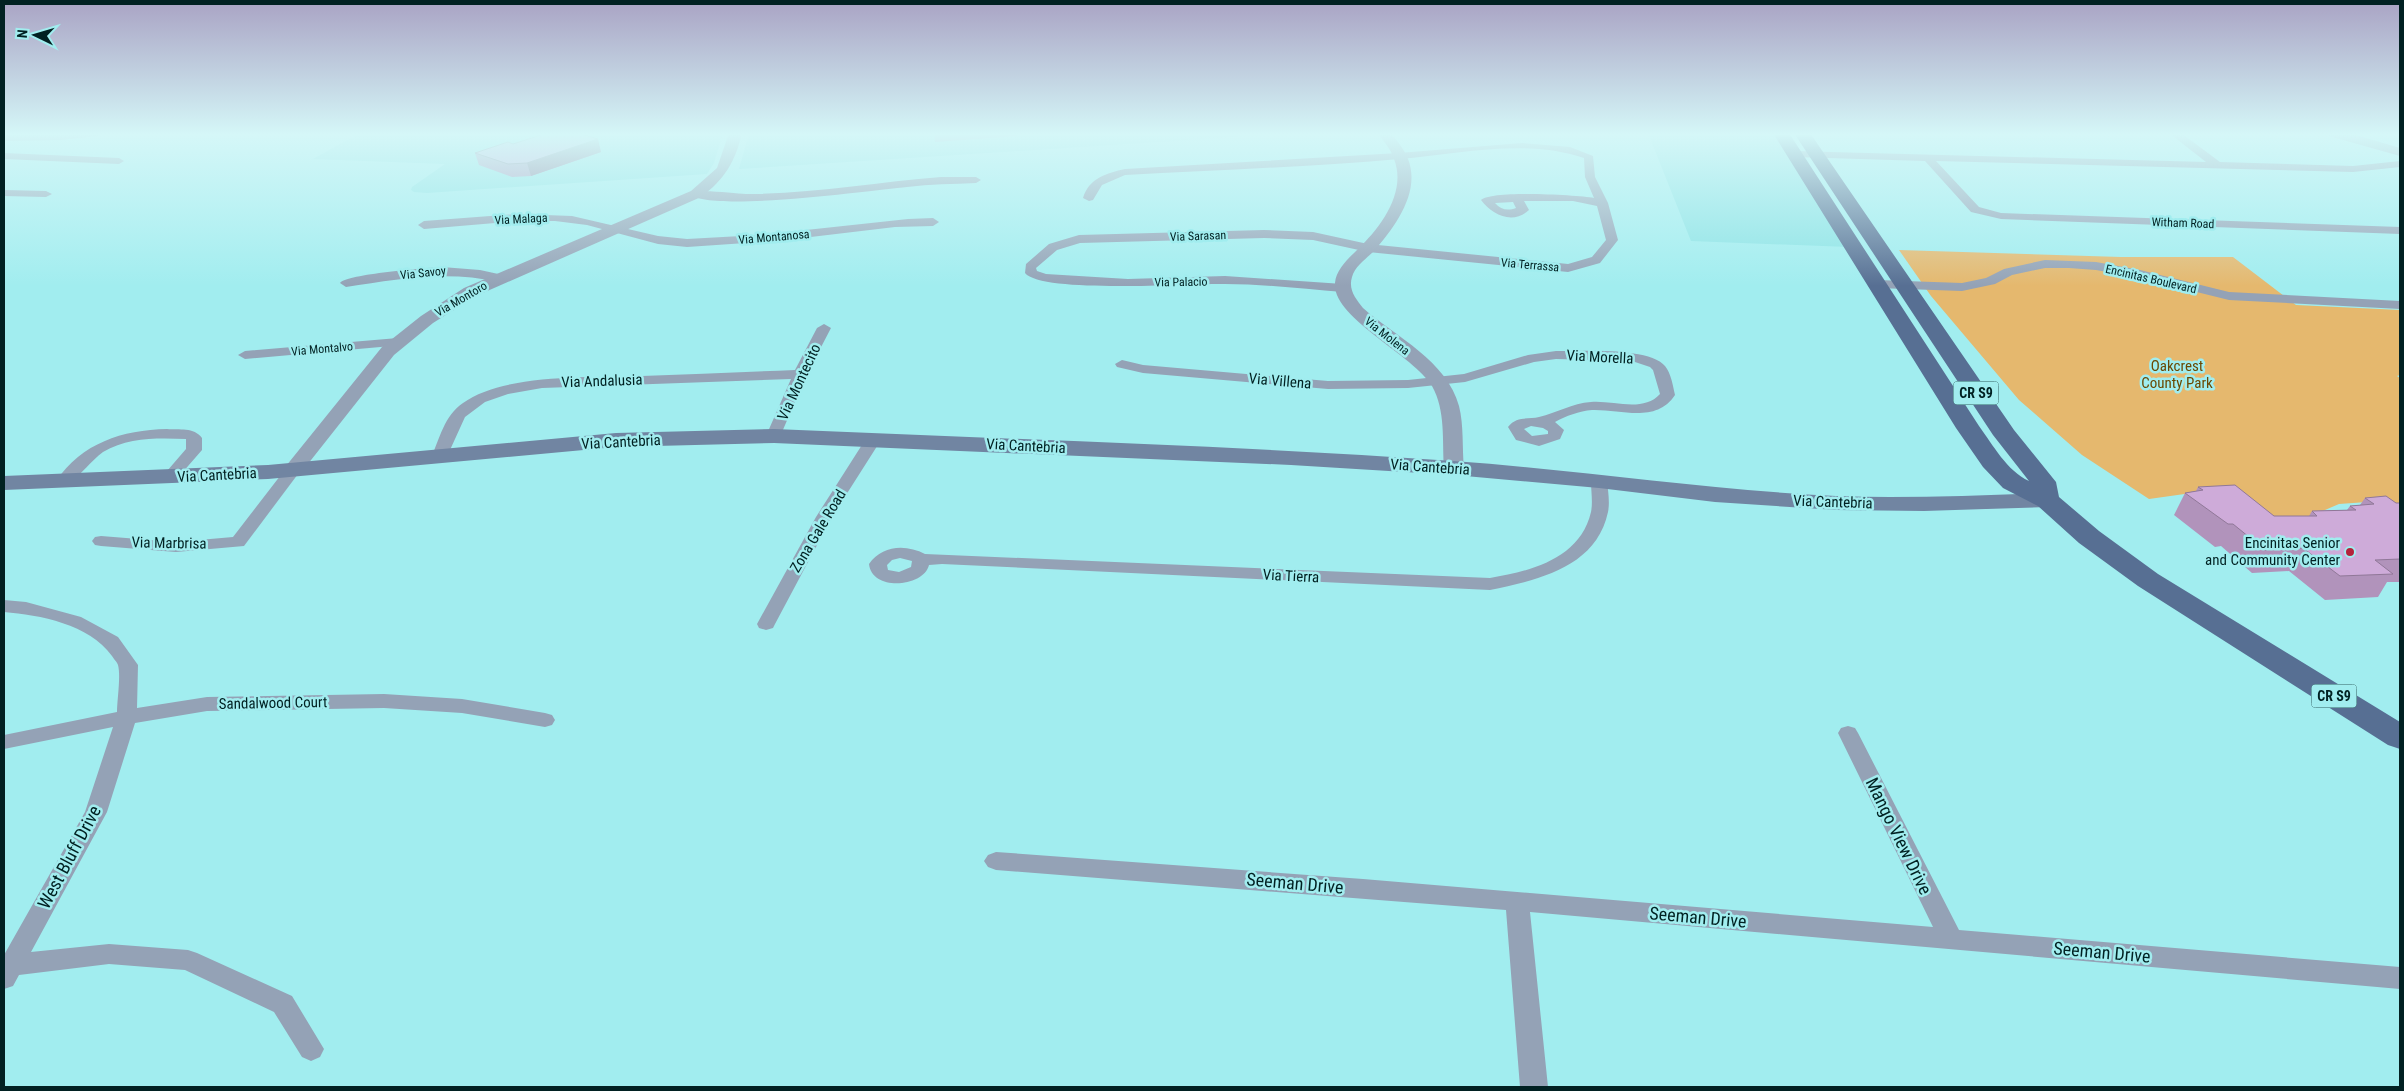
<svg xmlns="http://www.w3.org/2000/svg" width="2404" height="1091" font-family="'Roboto Condensed',sans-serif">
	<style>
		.built { fill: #8be3e5 }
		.green { fill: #e5b86e }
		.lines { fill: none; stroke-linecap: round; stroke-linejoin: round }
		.minor { fill: #94a2b6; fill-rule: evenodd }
		.tertiary { fill: #94a2b6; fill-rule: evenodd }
		.secondary { fill: #7185a2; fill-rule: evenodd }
		.primary { fill: #576f93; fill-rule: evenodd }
		.wall { fill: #b193bb }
		.shaded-wall { fill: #907898 }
		.building { fill: #ceabd9; stroke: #907898 }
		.poi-dot { fill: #b5223b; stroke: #a1edef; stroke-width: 2 }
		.labels { text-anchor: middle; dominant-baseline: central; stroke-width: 5; stroke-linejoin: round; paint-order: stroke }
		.far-street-label { font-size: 12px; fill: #012122; stroke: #a1edef }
		.shield { fill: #a1edef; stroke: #315e60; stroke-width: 1 }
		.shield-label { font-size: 14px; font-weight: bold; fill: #012122 }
		.street-label { font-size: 15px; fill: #012122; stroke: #a1edef }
		.park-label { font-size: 15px; fill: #6a4802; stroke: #a1edef }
		.poi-label { font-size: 15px; fill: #012122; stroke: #a1edef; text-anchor: end }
		.near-street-label { font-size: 18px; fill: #012122; stroke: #a1edef }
	</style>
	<rect width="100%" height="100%" fill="#a1edef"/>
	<path class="built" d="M360,133H723L714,163L707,174L427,193L414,192L411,190L412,187L445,164L313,159Z
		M749,133H1297L739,169Z
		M1648,133H1777L1849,247L1691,241Z"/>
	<path class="green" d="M1899,250L2121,257H2233L2296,305L2400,310V375L2397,376L2400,378V509L2381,501L2339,504L2311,516L2266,523L2213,490L2149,499L2082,455L2019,400L1931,296Z"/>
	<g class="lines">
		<path class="minor" d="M103,133L98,136L60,140L4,141V135Z
			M2169,133H2181L2220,162L2353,166L2400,161V167L2353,172L1936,161L1979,207L2001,213L2400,227V234L2001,219L1971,212L1925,161L1795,157L1790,154L1795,151L2206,162Z
			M1522,143L1570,147L1593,156L1595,177L1608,203L1618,240L1600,263L1568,272L1368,252L1313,240L1264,238L1080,243L1057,250L1036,268L1037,271L1046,274L1128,279L1225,276L1343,284L1349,288L1343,292C1304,289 1264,284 1225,284C1192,283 1042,294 1025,273L1026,264L1049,244L1079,235L1264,230L1313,232L1368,244L1568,264L1592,257L1606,240L1597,206L1573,201H1524L1529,210C1513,225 1492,215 1481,200C1492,190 1577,195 1594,198L1585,177L1584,158C1525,138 1459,154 1399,159C1308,167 1216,170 1125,175L1102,185L1093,200L1089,201L1083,198C1089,178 1107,173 1125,169L1399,153ZM1513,202L1516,208C1508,211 1501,210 1495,203Z
			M4,153L119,158L124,161L119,164L4,159Z
			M941,177H976L981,180L976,183C953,184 930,184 907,187C874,190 709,213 690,194C696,188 735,194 746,194C812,194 876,182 941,177Z
			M4,190L46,191L52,194L46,197L4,196Z
			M518,214L572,216L658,236L687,239L759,235L908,219L933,218L939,222L933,226L895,227L777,241L687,247L658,244L587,225L555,221H518L424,229L418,225L424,221Z
			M2045,260L2096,262L2140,270L2229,292L2400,301V309L2229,300L2140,278L2096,270L2069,268H2045L2012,275L1995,284L1962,291L1877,288L1871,284L1877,280L1962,283L1986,278L2004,269Z
			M442,267L480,270L503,275L505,278L499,282C447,270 398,279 346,287L340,283C347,274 426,268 442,267Z
			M824,324L831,328L807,374L779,439L774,441L766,436L791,379L542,388L508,394L485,402L465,417L445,461H433L431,458C440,438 444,416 463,403C504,373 592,378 642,376C693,374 744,372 795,370L817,328Z
			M398,338L403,339L405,342L403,345L245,359L238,355L245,351Z
			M1556,351C1580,351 1650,347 1665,366C1671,373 1673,386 1675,395C1656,424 1621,409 1592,410C1579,411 1566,416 1555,422L1564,430L1560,439L1539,446L1516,440L1508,427C1517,415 1529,420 1539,417C1557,413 1572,403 1591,402C1613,400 1643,413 1660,394L1653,370L1650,367L1632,361L1556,359L1534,362L1465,382L1408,388L1328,389L1143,373L1117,367L1115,364L1122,360L1143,365L1328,381L1408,380L1464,374L1528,355ZM1531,426L1543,428L1548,431V434L1532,436L1524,429Z
			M167,429C179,430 194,427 202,438V450L175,481H163L161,478L186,449V439C158,438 128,437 103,452C91,461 81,474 70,484H58L56,481C82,443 122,430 167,429Z
			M873,435L881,440L832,517L775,624L773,628L766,630L759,628L757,624L816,517L867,437Z
			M293,465L299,467L301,470L244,546L176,552L101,546L95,545L92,541L95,537L101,536L176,542L233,537L287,467Z
			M1599,476L1605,478L1607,481C1608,491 1610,502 1608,512C1596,568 1537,580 1490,590L942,564L929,565C924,587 872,592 869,564C882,545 906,544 925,554L1490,578C1531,571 1580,559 1591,512C1593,502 1591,491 1591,481L1593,478ZM900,558L912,561L911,567L899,572L888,570L887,565L892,560Z
			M4,600L26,602L81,617L118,637L138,665L137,708L207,697L384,694L462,699L545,713L552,715L555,720L552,725L545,727L462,713L384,708L207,711L135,723L107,812L31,952L109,944L188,950L197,953L292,996L324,1049L320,1057L311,1061L302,1057L274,1012L185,970L109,964L19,975L13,986L4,989V955L85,812L113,727L4,749V735L117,712C117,700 121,676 118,665C117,662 113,658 112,656C89,624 40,615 4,612Z
			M1848,726L1855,728L1858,733L1959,930L2400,967V989L1530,912L1548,1087H1520L1506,910L996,870L988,867L984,861L988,855L996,852L1363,879L1933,927L1838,733L1841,728Z"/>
		<path class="tertiary" d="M729,133H742C735,162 725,179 701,197L476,296L433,323L394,355L300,474L293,476L286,474L283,470L286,466L382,347L421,316L464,288L691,191L717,168Z
			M1378,133H1391C1397,141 1404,149 1408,159C1421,192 1395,227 1374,251C1366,259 1355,266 1352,277C1348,290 1356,299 1363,308C1396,337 1447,361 1459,406C1464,426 1462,448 1464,468L1461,472L1454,474L1447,472L1444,468C1442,441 1446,411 1432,386C1414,355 1332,318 1335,283C1336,269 1349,258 1358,249C1381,227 1407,192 1394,159C1391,149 1383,141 1378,133Z
			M2328,133H2349L2400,148V156L2329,136Z"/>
		<path class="secondary" d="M774,429C1000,439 1227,445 1453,461C1581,470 1707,490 1836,496C1906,499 1977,495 2047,493L2055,495L2059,500L2055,505L2047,507L1924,511L1837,510L1715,502L1599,488L1454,475L1291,465L774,443L616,447L268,479L4,490V476L268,465L616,433Z"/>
		<path class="primary" d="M1773,133H1789L1979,426C1993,445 2007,471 2029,481L1993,435L1794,133H1810L2014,430L2056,482L2059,497L2099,531L2158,574L2400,722V749L2388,745L2138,586L2079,543L2038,506L2003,488L1983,467L1956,428Z"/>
	</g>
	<path class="wall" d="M934,133H1017V136L935,142Z
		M513,144L601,152L531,176L512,177L479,165L475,153Z
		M2198,487L2274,516H2309L2312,511L2347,510L2350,506L2360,505L2365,498L2396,503H2400V582H2387L2378,597L2325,600L2289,571L2252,573L2221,546L2215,547L2174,515L2185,493L2196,491Z"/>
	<path class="shaded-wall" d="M598,139L601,152L531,176L527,163Z"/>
	<path class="building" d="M547,133H578L598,139L527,163L508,164L475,153L508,142L513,144Z
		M2235,485L2274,516H2317L2312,511L2356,510L2350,506L2374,504L2365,498L2386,496L2396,503H2400V559L2375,560L2393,574L2340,576L2303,548L2265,550L2233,524H2228L2185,493L2203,490L2198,487Z"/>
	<linearGradient id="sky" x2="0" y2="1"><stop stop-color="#a9a3c4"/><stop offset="0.47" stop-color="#d5f7f8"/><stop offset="1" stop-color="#d5f7f8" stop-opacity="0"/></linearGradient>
	<rect width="2404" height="286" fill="url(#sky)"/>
	<circle class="poi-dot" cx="2350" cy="552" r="5"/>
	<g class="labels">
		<g class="far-street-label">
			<text transform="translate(521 219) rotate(-3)">Via Malaga</text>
			<text transform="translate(2183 223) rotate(2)">Witham Road</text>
			<text transform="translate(1198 236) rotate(-2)">Via Sarasan</text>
			<text transform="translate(774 237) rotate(-5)">Via Montanosa</text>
			<text transform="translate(1530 265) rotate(5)">Via Terrassa</text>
			<text transform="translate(423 273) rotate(-6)">Via Savoy</text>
			<text transform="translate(2151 279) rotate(13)">Encinitas Boulevard</text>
			<text transform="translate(1181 282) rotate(-1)">Via Palacio</text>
			<text transform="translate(461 299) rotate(-30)">Via Montoro</text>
			<text transform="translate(1387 336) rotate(38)">Via Molena</text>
			<text transform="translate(322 349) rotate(-5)">Via Montalvo</text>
		</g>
		<g class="shield">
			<rect x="1953.5" y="381.5" width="45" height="23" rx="4"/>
			<rect x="2311.5" y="684.5" width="45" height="23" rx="4"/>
		</g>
		<g class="shield-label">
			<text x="1976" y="393">CR S9</text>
			<text x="2334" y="696">CR S9</text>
		</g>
		<g class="street-label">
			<text transform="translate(1600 357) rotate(3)">Via Morella</text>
			<text transform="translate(602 381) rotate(-2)">Via Andalusia</text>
			<text transform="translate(1280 381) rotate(5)">Via Villena</text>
			<text transform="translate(799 382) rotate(-65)">Via Montecito</text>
			<text transform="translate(621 442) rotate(-3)">Via Cantebria</text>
			<text transform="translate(1026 446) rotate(3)">Via Cantebria</text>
			<text transform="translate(1430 467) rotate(4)">Via Cantebria</text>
			<text transform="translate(217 475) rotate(-3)">Via Cantebria</text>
			<text transform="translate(1833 502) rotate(2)">Via Cantebria</text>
			<text transform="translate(818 531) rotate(-59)">Zona Gale Road</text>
			<text transform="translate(169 543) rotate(1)">Via Marbrisa</text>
			<text transform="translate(1291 576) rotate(3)">Via Tierra</text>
			<text transform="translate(273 703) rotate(-1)">Sandalwood Court</text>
		</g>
		<g class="park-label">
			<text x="2177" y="366">Oakcrest<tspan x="2177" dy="17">County Park</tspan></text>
		</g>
		<g class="poi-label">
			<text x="2340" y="543">Encinitas Senior<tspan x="2340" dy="17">and Community Center</tspan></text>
		</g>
		<g class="near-street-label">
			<text transform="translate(1899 836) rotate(64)">Mango View Drive</text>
			<text transform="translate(69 857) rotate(-62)">West Bluff Drive</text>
			<text transform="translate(1295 883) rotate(5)">Seeman Drive</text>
			<text transform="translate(1698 917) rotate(5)">Seeman Drive</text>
			<text transform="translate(2102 952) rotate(5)">Seeman Drive</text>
		</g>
	</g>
	<rect width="2404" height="1091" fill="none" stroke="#012122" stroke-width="10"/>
	<g transform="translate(35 35) rotate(275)" stroke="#a1edef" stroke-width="4" paint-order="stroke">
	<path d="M0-4L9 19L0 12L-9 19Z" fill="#012122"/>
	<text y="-8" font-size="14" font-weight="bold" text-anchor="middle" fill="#012122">N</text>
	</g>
</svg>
